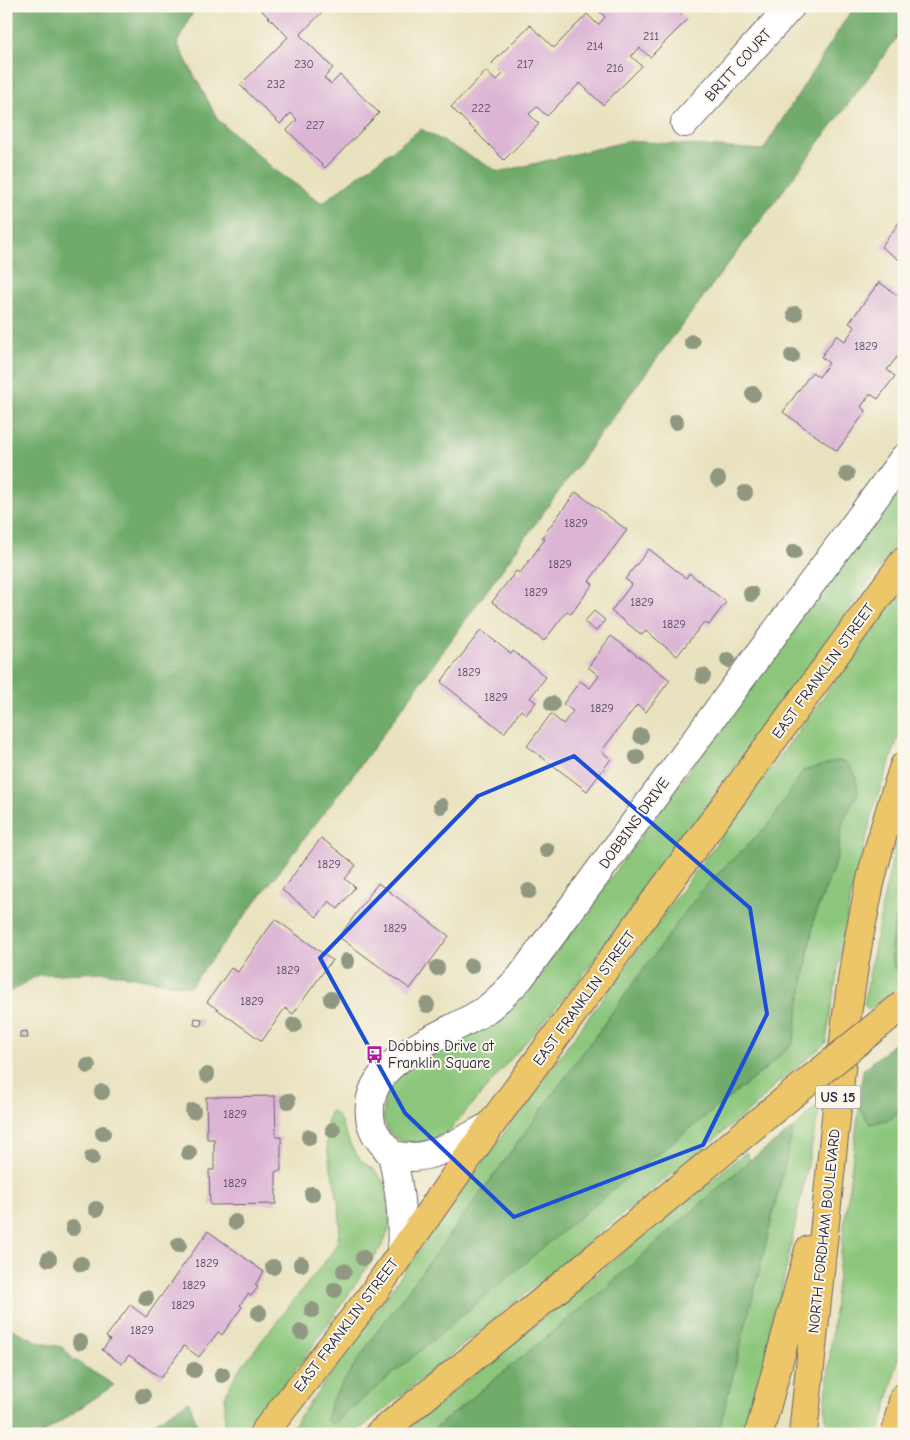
<svg xmlns="http://www.w3.org/2000/svg" width="910" height="1440" font-family="'Comic Neue',sans-serif">
	<style>
		.green { fill: #8bc67b; stroke: #56745b; fill-rule: evenodd }
		.forest { fill: #70ab6b; stroke: #496653 }
		.building { fill: #dcb5d5 }
		.lines { fill: none; stroke-linecap: round; stroke-linejoin: round }
		.minor-casing { stroke: #686569; stroke-width: 30 }
		.major-casing { stroke: #686569; stroke-width: 30 }
		.highway-casing { stroke: #686569; stroke-width: 30 }
		.minor { stroke: #fff; stroke-width: 28 }
		.major { stroke: #ecc669; stroke-width: 28 }
		.highway { stroke: #ecc669; stroke-width: 28 }
		.major-bridge-casing { stroke: #686569; stroke-width: 30; stroke-linecap: butt }
		.major-bridge { stroke: #ecc669; stroke-width: 28 }
		.tree { fill: #909882 }
		.marked { fill: none; stroke: #1d4ed8; stroke-width: 4; stroke-linejoin: round }
		.labels { text-anchor: middle; dominant-baseline: central; stroke-width: 4; stroke-linejoin: round; paint-order: stroke }
		.number-label { font-size: 12px; fill: #504762 }
		.shield { fill: #fbf7ec; stroke: #636270; stroke-width: 1 }
		.shield-label { font-size: 14px; font-weight: bold; fill: #22223b }
		.street-label { font-size: 15px; fill: #22223b; stroke: #fbf7ec }
		.poi-label { font-size: 15px; fill: #22223b; stroke: #fbf7ec; text-anchor: start }
	</style>
	<rect width="100%" height="100%" fill="#fbf7ec"/>
	<filter id="ink" filterUnits="userSpaceOnUse"><feTurbulence type="fractalNoise" baseFrequency=".02" numOctaves="2"/><feDisplacementMap in="SourceGraphic" scale="10" xChannelSelector="R" yChannelSelector="G"/><feConvolveMatrix kernelMatrix="1 2 1 2 8 2 1 2 1" color-interpolation-filters="sRGB"/></filter>
	<filter id="wash" filterUnits="userSpaceOnUse"><feTurbulence type="fractalNoise" baseFrequency=".0096" numOctaves="4" result="noise"/><feDisplacementMap in="SourceGraphic" scale="20" xChannelSelector="R" yChannelSelector="G"/><feGaussianBlur stdDeviation="1.12" result="paint"/><feColorMatrix in="noise" values="0 0 0 0 0 0 0 0 0 0 0 0 0 0 0 0 0 1.4 0 .05"/><feComposite in="paint" operator="in"/></filter>
	<g filter="url(#wash)">
		<rect width="100%" height="100%" fill="#e9e2bf"/>
		<path class="green" d="M904,476V535L580,979L443,1138L409,1145L394,1137L388,1131L383,1118L385,1096L396,1079L419,1062L457,1042L490,1022L517,1000L542,972Z
			M904,587V721L876,801L851,895L832,1003L826,1043L774,1086L761,1101L354,1434H287L528,1100ZM803,771L858,792L843,821L837,858L814,918L793,1044L758,1075L619,1184L331,1401L374,1336L503,1163L702,889L770,823Z
			M904,815C904,835 906,857 904,878C901,904 884,946 896,970L900,969L904,966V983L869,1010L864,1004L884,896L898,834Z
			M821,1101L778,1307L749,1434H718L761,1264L793,1129Z
			M904,1105V1336L881,1428L873,1434H832L827,1430L825,1410L836,1291L859,1107L870,1124L891,1119Z
			M331,1110L337,1115L341,1122L351,1146L360,1159L375,1171L385,1183L390,1227L383,1244L326,1327L267,1410L239,1429L234,1434H225V1397L229,1387L237,1372L330,1255C333,1251 336,1246 337,1242C350,1200 314,1149 331,1110Z
			M746,1152L750,1160L601,1292L428,1434H401Z"/>
		<path class="forest" d="M6,6H196L177,43L218,120L275,170L322,203L421,129L499,172L629,141L763,150L849,14L858,6H904V28L870,75L604,429L357,770L190,987L105,972L38,975L6,994Z
			M836,761L846,762L855,773L858,792L843,821L837,858L814,918L793,1044L758,1075L619,1184L333,1424L326,1420L331,1401L374,1336L503,1163L702,889L770,823L803,771Z
			M904,877V966L900,969L896,970L892,961L891,947Z
			M904,1035V1105L891,1119L870,1124L859,1107L863,1070Z
			M793,1129L761,1264L718,1434H428L601,1292L750,1160Z
			M6,1326L41,1343L62,1347L74,1360L114,1385L42,1434H6Z
			M189,1401L197,1425L189,1434H137Z"/>
		<g id="blocks">
			<path class="building" d="M257,6H328L300,35L333,68L324,78L331,84L340,75L379,113L325,168L287,130L297,120L291,113L280,124L240,85L288,37Z
				M594,6H673L687,20L650,57L640,48L631,56L642,66L603,105L580,83L547,116L537,107L529,114L539,124L504,160L451,107L486,71L496,81L503,74L492,63L530,25L554,48L587,14L598,25L605,17Z
				M904,216V263L881,247Z
				M879,282L904,300V360L903,361L897,357L887,370L895,376L878,399L870,394L861,407L866,411L837,451L783,412L812,372L819,377L829,363L821,357L837,335L845,341L855,327L849,323Z
				M576,492L627,530L589,581L593,584L571,614L567,611L544,641L492,602L516,571L520,573L545,539L542,537Z
				M649,549L686,578L689,573L726,602L709,625L704,622L677,656L646,631L642,635L611,611L632,584L625,579Z
				M594,611L605,620L596,631L584,622Z
				M481,630L511,654L513,651L546,677L530,698L536,702L526,715L521,710L504,733L441,682Z
				M611,636L670,680L646,712L637,705L603,749L602,752L611,759L587,791L527,746L551,714L563,724L573,711L563,704L580,681L590,688L599,676L588,667Z
				M321,838L356,865L345,879L355,887L338,909L329,901L317,917L282,890Z
				M378,883L449,936L410,989L339,937Z
				M275,919L332,960L293,1014L285,1008L262,1041L207,1002L231,968L238,972Z
				M195,1018L202,1019L201,1026L194,1025Z
				M27,1031L28,1038H20V1032Z
				M275,1096L276,1137H281V1171H276V1204L210,1205L209,1170H214V1139H207L206,1097Z
				M208,1231L264,1272L255,1285L258,1287L251,1296L248,1294L240,1305L242,1307L222,1335L218,1332L199,1357L184,1346L161,1378L129,1355L122,1364L102,1350L110,1340L106,1337L130,1305L146,1317Z"/>
		</g>
	</g>
	<g filter="url(#ink)">
		<use href="#blocks" fill-opacity="0" stroke="#686569" stroke-width="1"/>
		<g class="lines">
			<defs>
				<path id="minor" d="M685,123L791,6
					M392,1155C399,1156 406,1157 412,1157C439,1156 466,1138 490,1126
					M401,1253C403,1224 401,1197 395,1169C394,1165 394,1159 391,1155C384,1143 375,1138 371,1123C358,1059 443,1038 484,1011C497,1002 509,989 520,978L904,458"/>
				<path id="major" d="M263,1434L372,1295L490,1126L904,561
					M379,1434L549,1296L767,1115"/>
				<path id="highway" d="M759,1434L809,1250
					M803,1434L846,1022C851,985 856,949 864,913C873,863 888,814 904,766
					M895,1434L904,1397"/>
			</defs>
			<use href="#minor" class="minor-casing"/>
			<use href="#major" class="major-casing"/>
			<use href="#highway" class="highway-casing"/>
			<use href="#minor" class="minor"/>
			<use href="#major" class="major"/>
			<use href="#highway" class="highway"/>
			<defs>
				<path id="major-bridge" d="M767,1115L904,1004"/>
			</defs>
			<use href="#major-bridge" class="major-bridge-casing"/>
			<use href="#major-bridge" class="major-bridge"/>
		</g>
		<g class="tree">
			<circle cx="795" cy="314" r="8"/>
			<circle cx="692" cy="342" r="8"/>
			<circle cx="792" cy="356" r="8"/>
			<circle cx="753" cy="394" r="8"/>
			<circle cx="676" cy="422" r="8"/>
			<circle cx="847" cy="474" r="8"/>
			<circle cx="718" cy="479" r="8"/>
			<circle cx="745" cy="493" r="8"/>
			<circle cx="794" cy="552" r="8"/>
			<circle cx="751" cy="594" r="8"/>
			<circle cx="728" cy="660" r="8"/>
			<circle cx="703" cy="676" r="8"/>
			<circle cx="552" cy="704" r="8"/>
			<circle cx="641" cy="736" r="8"/>
			<circle cx="637" cy="757" r="8"/>
			<circle cx="441" cy="806" r="8"/>
			<circle cx="547" cy="850" r="8"/>
			<circle cx="529" cy="891" r="8"/>
			<circle cx="347" cy="961" r="8"/>
			<circle cx="471" cy="966" r="8"/>
			<circle cx="437" cy="968" r="8"/>
			<circle cx="331" cy="999" r="8"/>
			<circle cx="427" cy="1005" r="8"/>
			<circle cx="294" cy="1025" r="8"/>
			<circle cx="88" cy="1066" r="8"/>
			<circle cx="207" cy="1075" r="8"/>
			<circle cx="102" cy="1092" r="8"/>
			<circle cx="288" cy="1101" r="8"/>
			<circle cx="193" cy="1111" r="8"/>
			<circle cx="333" cy="1130" r="8"/>
			<circle cx="103" cy="1133" r="8"/>
			<circle cx="309" cy="1137" r="8"/>
			<circle cx="189" cy="1153" r="8"/>
			<circle cx="92" cy="1158" r="8"/>
			<circle cx="312" cy="1194" r="8"/>
			<circle cx="96" cy="1209" r="8"/>
			<circle cx="235" cy="1222" r="8"/>
			<circle cx="73" cy="1228" r="8"/>
			<circle cx="179" cy="1245" r="8"/>
			<circle cx="363" cy="1258" r="8"/>
			<circle cx="49" cy="1259" r="8"/>
			<circle cx="81" cy="1264" r="8"/>
			<circle cx="301" cy="1264" r="8"/>
			<circle cx="273" cy="1267" r="8"/>
			<circle cx="344" cy="1271" r="8"/>
			<circle cx="335" cy="1290" r="8"/>
			<circle cx="146" cy="1298" r="8"/>
			<circle cx="312" cy="1310" r="8"/>
			<circle cx="259" cy="1313" r="8"/>
			<circle cx="301" cy="1332" r="8"/>
			<circle cx="80" cy="1342" r="8"/>
			<circle cx="194" cy="1370" r="8"/>
			<circle cx="222" cy="1375" r="8"/>
			<circle cx="143" cy="1396" r="8"/>
		</g>
	</g>
	<path class="marked" d="M574,756L750,908L767,1014L703,1145L514,1217L405,1113L320,958L478,796Z"/>
	<defs>
		<symbol id="bus-bare" viewBox="-9 -9 18 18"><path d="M-5-6H5V4H4V6H2V4H-2V6H-4V4H-5ZM-3.5-4V0h7V-4ZM-3.5 1.2v1.5H-2V1.2ZM2 1.2v1.5H3.5V1.2Z" fill="#b5179e" stroke="#fbf7ec" stroke-width="2.5" paint-order="stroke"/></symbol>
	</defs>
	<g fill-rule="evenodd">
		<use href="#bus-bare" x="362" y="1042" width="25" height="25"/>
	</g>
	<g class="labels">
		<g class="number-label">
			<text x="651" y="36">211</text>
			<text x="595" y="46">214</text>
			<text x="304" y="64">230</text>
			<text x="525" y="64">217</text>
			<text x="615" y="68">216</text>
			<text x="276" y="84">232</text>
			<text x="481" y="108">222</text>
			<text x="315" y="125">227</text>
			<text x="866" y="346">1829</text>
			<text x="576" y="523">1829</text>
			<text x="560" y="564">1829</text>
			<text x="536" y="592">1829</text>
			<text x="642" y="602">1829</text>
			<text x="674" y="624">1829</text>
			<text x="469" y="672">1829</text>
			<text x="496" y="697">1829</text>
			<text x="602" y="708">1829</text>
			<text x="329" y="864">1829</text>
			<text x="395" y="928">1829</text>
			<text x="288" y="970">1829</text>
			<text x="252" y="1001">1829</text>
			<text x="235" y="1114">1829</text>
			<text x="235" y="1183">1829</text>
			<text x="207" y="1263">1829</text>
			<text x="194" y="1285">1829</text>
			<text x="183" y="1305">1829</text>
			<text x="142" y="1330">1829</text>
		</g>
		<rect class="shield" x="815.5" y="1085.5" width="45" height="23" rx="4"/>
		<g class="shield-label">
			<text x="838" y="1097">US 15</text>
		</g>
		<g class="street-label">
			<text transform="translate(738 65) rotate(-48)">BRITT COURT</text>
			<text transform="translate(823 671) rotate(-54)">EAST FRANKLIN STREET</text>
			<text transform="translate(634 823) rotate(-54)">DOBBINS DRIVE</text>
			<text transform="translate(584 998) rotate(-54)">EAST FRANKLIN STREET</text>
			<text transform="translate(824 1231) rotate(-84)">NORTH FORDHAM BOULEVARD</text>
			<text transform="translate(346 1325) rotate(-53)">EAST FRANKLIN STREET</text>
		</g>
		<g class="poi-label">
			<text x="388" y="1046">Dobbins Drive at<tspan x="388" dy="17">Franklin Square</tspan></text>
		</g>
	</g>
	<rect width="910" height="1440" fill="none" stroke="#fbf7ec" stroke-width="25"/>
</svg>
